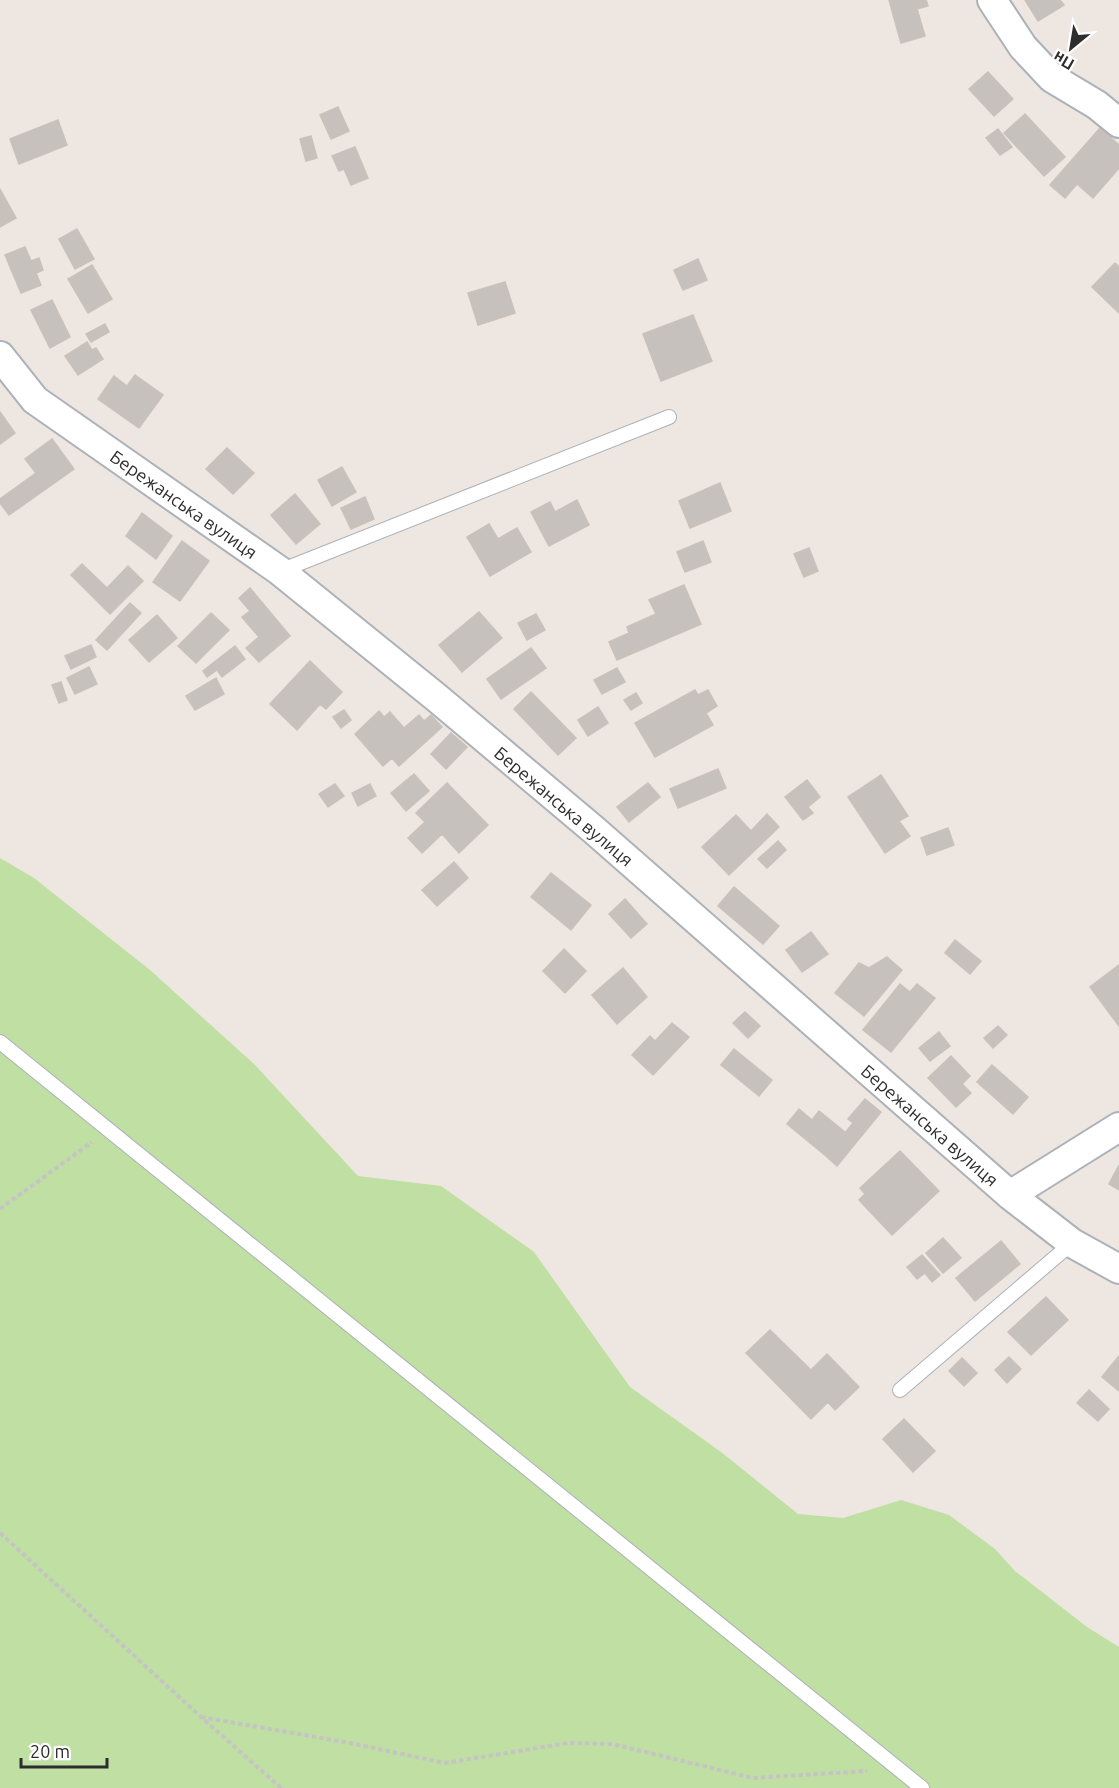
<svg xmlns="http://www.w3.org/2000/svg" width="1119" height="1788" font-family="Ubuntu,sans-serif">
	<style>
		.green { fill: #c0dfa2 }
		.building { fill: #c6c1bc; stroke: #c9c1ba; stroke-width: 1.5 }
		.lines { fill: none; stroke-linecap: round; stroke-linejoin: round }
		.lane-casing { stroke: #adb1b8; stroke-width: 16 }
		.street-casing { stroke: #adb1b8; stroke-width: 32 }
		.path { stroke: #c4c4c4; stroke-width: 4; stroke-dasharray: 4.5 3; stroke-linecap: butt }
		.lane { stroke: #fff; stroke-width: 14 }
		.street { stroke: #fff; stroke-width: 28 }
		.labels { text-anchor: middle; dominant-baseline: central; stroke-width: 5; stroke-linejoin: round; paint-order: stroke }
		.street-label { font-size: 18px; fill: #2d2d2d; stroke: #fff }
	</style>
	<rect width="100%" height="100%" fill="#ede6e1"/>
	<path class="green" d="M0,858L34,878L150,970L254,1064L358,1176L441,1186L534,1252L630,1387L721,1452L798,1514L843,1518L901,1500L949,1515L995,1549L1015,1571L1087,1627L1119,1647V1788H0Z"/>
	<path class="building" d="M889,0H926L928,6L917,9L925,36L901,43Z
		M1025,0H1060L1064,5L1038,21Z
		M988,72L1013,99L994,116L969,89Z
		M338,107L349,131L331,139L320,115Z
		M1025,114L1065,157L1044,176L1004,133Z
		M58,120L67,145L19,164L10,139Z
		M1100,128L1119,145V168L1093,198L1077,184L1065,198L1050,185Z
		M998,129L1012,147L1000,155L986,138Z
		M311,136L317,158L306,161L300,139Z
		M355,147L368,178L351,185L344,169L339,171L332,156Z
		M0,189L16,218L0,227Z
		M77,229L94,259L75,269L59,239Z
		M25,247L31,261L39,258L43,270L36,273L41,285L21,293L5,255Z
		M698,259L707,280L683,290L674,270Z
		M1115,263L1119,267V313L1092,287Z
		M92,265L112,299L88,313L68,279Z
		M505,282L515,313L478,325L468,293Z
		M52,300L70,337L50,348L31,310Z
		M693,315L712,361L661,381L643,334Z
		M105,324L109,332L91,342L86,334Z
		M87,342L92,350L96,348L103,359L78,375L65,356Z
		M135,375L163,395L139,428L98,399L114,376L127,386Z
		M0,412L15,433L0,444Z
		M52,439L74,469L9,515L0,503V499L36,473L25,459Z
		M227,448L254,473L233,494L206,469Z
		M342,467L356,492L332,506L318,480Z
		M720,483L731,511L690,528L679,501Z
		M295,494L320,524L296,544L271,515Z
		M365,497L374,519L351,529L341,508Z
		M577,500L589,525L549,546L531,512L550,502L555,512Z
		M142,513L172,536L156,559L126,536Z
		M489,524L498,539L517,528L531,552L490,576L467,537Z
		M182,541L209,561L180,601L153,582Z
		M703,541L711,562L685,572L677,552Z
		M809,548L818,571L804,577L794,554Z
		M82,564L107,588L128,566L143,581L110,614L71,575Z
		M684,585L701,624L617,660L609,642L629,633L627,627L656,614L649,600Z
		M250,588L290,636L259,662L246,648L259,637L242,617L250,611L239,598Z
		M130,603L141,613L107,650L96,640Z
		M479,612L502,638L462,672L439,645Z
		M211,613L229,630L196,663L178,646Z
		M536,614L545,630L527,640L518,623Z
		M157,615L177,638L149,662L129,640Z
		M91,645L96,657L71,669L65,656Z
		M235,646L245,659L222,677L217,670L207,677L203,671Z
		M531,648L546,668L501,699L487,679Z
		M310,661L342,692L326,709L320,704L297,730L270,704Z
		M89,667L97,684L75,694L67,678Z
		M617,668L625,682L602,694L594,680Z
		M216,678L224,694L195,710L186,696Z
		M61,682L67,700L59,703L52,685Z
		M695,690L698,695L708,690L717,706L706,713L713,725L655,757L635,723Z
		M531,692L576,738L558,755L514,709Z
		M636,693L642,703L631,710L624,700Z
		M598,707L608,723L588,736L578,720Z
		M344,710L351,720L341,728L333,717Z
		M379,711L384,717L390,712L404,728L419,715L424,721L431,715L442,727L399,766L392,758L383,766L355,734Z
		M451,733L467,747L446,769L431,754Z
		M718,769L726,788L678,808L670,789Z
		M414,774L429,791L406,811L391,793Z
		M881,775L908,816L899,821L910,836L885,853L848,797Z
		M807,780L820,797L808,807L813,813L803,820L785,797Z
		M447,783L488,825L459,853L442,834L422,853L408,838L425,822L416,813Z
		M648,783L660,797L629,822L617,807Z
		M335,784L344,796L328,807L319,794Z
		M370,784L376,796L358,806L352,793Z
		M767,814L779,827L729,875L702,847L736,815L751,831Z
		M948,828L954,845L927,855L921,838Z
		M778,841L786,850L767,868L758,859Z
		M454,862L468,878L437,906L422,890Z
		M551,873L591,905L571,930L531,897Z
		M734,887L779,926L763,944L718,906Z
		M625,899L647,924L631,938L609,914Z
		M811,932L828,954L802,972L786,950Z
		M955,940L981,961L970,974L945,953Z
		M564,949L586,971L565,993L543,971Z
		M887,957L902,970L864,1016L835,993L859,963L869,968Z
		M1119,965V1026L1090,987Z
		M623,968L647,997L617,1024L592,995Z
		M900,984L910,992L917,984L935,998L891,1052L863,1030Z
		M745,1012L760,1026L748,1038L733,1023Z
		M672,1023L689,1037L653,1075L632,1055L650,1036L655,1041Z
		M998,1026L1007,1035L993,1048L984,1038Z
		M939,1032L950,1046L930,1061L919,1048Z
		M734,1049L772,1080L759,1096L721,1065Z
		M951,1056L970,1076L962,1084L971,1093L956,1107L928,1078Z
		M992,1065L1028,1097L1013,1114L977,1082Z
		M865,1099L881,1112L837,1166L826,1156L853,1123L848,1119Z
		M799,1109L812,1120L819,1111L845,1132L826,1156L787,1124Z
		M900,1151L939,1191L892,1235L859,1200L865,1194L860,1188Z
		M1119,1165V1190L1109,1184Z
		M943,1238L961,1258L943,1273L926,1253Z
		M1001,1241L1020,1264L975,1301L956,1278Z
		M922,1255L940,1275L932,1282L925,1273L917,1279L907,1267Z
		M1046,1297L1068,1320L1031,1355L1008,1332Z
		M770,1330L811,1370L827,1354L859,1387L835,1410L828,1402L811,1419L746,1353Z
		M1119,1356V1391L1102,1377Z
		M1009,1357L1021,1369L1007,1383L995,1370Z
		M962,1358L977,1373L964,1386L949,1371Z
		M1089,1390L1109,1409L1098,1421L1077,1403Z
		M904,1419L935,1451L913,1472L883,1439Z"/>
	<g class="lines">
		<defs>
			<path id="lane" d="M280,571L669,417
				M0,1042L922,1788
				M900,1390L1072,1243"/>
			<path id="street" d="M992,0L1023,47L1052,78L1097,105L1119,123
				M0,356L35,400L280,571L437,698L594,830L1010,1195L1072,1243L1119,1269
				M1010,1195L1119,1127"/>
		</defs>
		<use href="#lane" class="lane-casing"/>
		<use href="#street" class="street-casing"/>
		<path class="path" d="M0,1209L92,1142
			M0,1533L201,1717L281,1788
			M201,1717L350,1743L445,1763L568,1743L612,1744L753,1778L867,1771"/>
		<use href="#lane" class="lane"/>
		<use href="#street" class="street"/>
	</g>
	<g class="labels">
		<g class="street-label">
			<text transform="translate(184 504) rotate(35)">Бережанська вулиця</text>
			<text transform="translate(564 806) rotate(40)">Бережанська вулиця</text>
			<text transform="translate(930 1125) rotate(41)">Бережанська вулиця</text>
		</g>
	</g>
	<g transform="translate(1071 48) rotate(210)" stroke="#ffffff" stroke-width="4.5" paint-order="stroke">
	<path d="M0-4.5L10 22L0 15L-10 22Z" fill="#2d2d2d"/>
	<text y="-9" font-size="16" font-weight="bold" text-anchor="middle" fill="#2d2d2d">Пн</text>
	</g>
	<path d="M21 1758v9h86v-9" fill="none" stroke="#2d2d2d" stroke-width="3"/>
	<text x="30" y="1758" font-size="18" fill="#2d2d2d" stroke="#ffffff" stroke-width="4.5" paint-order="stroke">20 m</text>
</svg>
